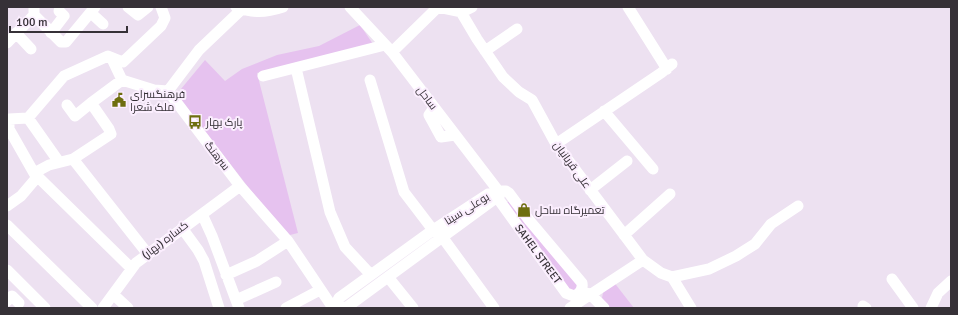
<svg xmlns="http://www.w3.org/2000/svg" width="958" height="315" font-family="Signika,Cairo,sans-serif">
	<style>
		.green { fill: #e6c2ef }
		.lines { fill: none; stroke-linecap: round; stroke-linejoin: round }
		.minor { stroke: #fff; stroke-width: 11 }
		.labels { text-anchor: middle; dominant-baseline: central; stroke-width: 4; stroke-linejoin: round; paint-order: stroke }
		.poi-label { font-size: 11px; fill: #363137; stroke: #fbeefe; text-anchor: start }
		.street-label { font-size: 11px; fill: #363137; stroke: #fbeefe }
	</style>
	<rect width="100%" height="100%" fill="#ede1f1"/>
	<path class="green" d="M360,25L373,44L257,73L298,233L286,236L181,100V89L205,60L225,81L242,69L277,55L319,46Z
		M506,202H509L578,284V288L573,291H568Z
		M613,281L634,308H610L602,298L604,288Z"/>
	<g class="lines">
		<path class="minor" d="M128,7L138,15L148,7
			M236,7C253,13 265,13 283,7
			M350,7L392,52L500,193
			M438,7L462,12L472,7
			M458,7L477,39L503,77L519,92L532,100L556,144L643,260L661,273L672,277L691,308
			M628,7L667,69
			M242,9L199,50L168,91L240,186L288,241L333,308
			M91,13L103,24
			M34,15L61,42H66L95,7
			M16,33L31,49
			M51,33L64,16L59,11
			M7,43L34,15V7
			M485,51L517,29
			M392,52L438,7
			M112,59L122,80
			M296,68L330,212L345,247L371,275
			M263,76L385,45
			M370,80L404,192L433,230L443,238L494,308
			M67,105L75,116L91,103
			M434,108L429,115L441,137L455,135
			M604,111L653,169
			M28,118L59,162
			M556,144L661,73L672,64
			M73,159L147,253
			M34,173L49,165L73,159L111,134L109,129L91,103L122,80L154,90L168,91
			M590,190L627,161
			M502,191H506L509,193L529,220L582,283C583,290 580,294 574,296L566,293L499,200V194Z
			M7,206L21,196L38,176
			M202,214L212,236L239,308
			M7,225L92,308
			M182,228L198,250L204,261L219,308
			M624,235L670,194
			M131,268L34,173L9,129V119L28,118L64,76L108,56L123,62L161,26L165,18L161,7
			M7,270L45,308
			M226,275L257,261L288,241
			M388,277L413,308
			M672,277L709,269L736,256L755,244L771,224L798,206
			M892,279L913,308
			M584,292L591,295L604,308
			M114,295L128,308
			M236,300L276,282
			M7,301L12,296L19,303
			M863,306L866,308
			M103,308L136,263L240,186
			M286,308L320,290
			M334,308L339,298L433,230L488,194L500,193
			M338,308L347,307L493,200L500,193
			M570,308L643,260
			M931,308L938,293L951,281"/>
	</g>
	<defs>
		<symbol id="civic-bare" viewBox="-9 -9 18 18"><path d="M-.6-6.5H3V-4.5H.6V-3L4-1V1h2V6H-6V1h2V-1L-.6-3ZM-1.2 2.5V6h2.4V2.5Z" fill="#6e6e0f" stroke="#fbeefe" stroke-width="2.5" paint-order="stroke"/></symbol>
		<symbol id="bus-bare" viewBox="-9 -9 18 18"><path d="M-5-6H5V4H4V6H2V4H-2V6H-4V4H-5ZM-3.5-4V0h7V-4ZM-3.5 1.2v1.5H-2V1.2ZM2 1.2v1.5H3.5V1.2Z" fill="#6e6e0f" stroke="#fbeefe" stroke-width="2.5" paint-order="stroke"/></symbol>
		<symbol id="shop-bare" viewBox="-9 -9 18 18"><path d="M-5-2.5h2.3a2.7 3.5 0 0 1 5.4 0H5L5.5 6h-11ZM-1.5-2.5h3a1.5 2.3 0 0 0-3 0Z" fill="#6e6e0f" stroke="#fbeefe" stroke-width="2.5" paint-order="stroke"/></symbol>
	</defs>
	<g fill-rule="evenodd">
		<use href="#civic-bare" x="109" y="90" width="20" height="20"/>
		<use href="#bus-bare" x="185" y="112" width="20" height="20"/>
		<use href="#shop-bare" x="514" y="200" width="20" height="20"/>
	</g>
	<g class="labels">
		<g class="poi-label">
			<text x="130" y="94">فرهنگسرای<tspan x="130" dy="13">ملک شعرا</tspan></text>
			<text x="206" y="122">پارک بهار</text>
			<text x="535" y="210">تعمیرگاه ساحل</text>
		</g>
		<g class="street-label">
			<text transform="translate(427 98) rotate(53)">ساحل</text>
			<text transform="translate(217 156) rotate(52)">سرهنگ</text>
			<text transform="translate(572 165) rotate(54)">علی قربانیان</text>
			<text transform="translate(467 209) rotate(-32)">بوعلی سینا</text>
			<text transform="translate(165 240) rotate(-37)">کساره (بهار)</text>
			<text transform="translate(538 254) rotate(54)">SAHEL STREET</text>
		</g>
	</g>
	<rect width="958" height="315" fill="none" stroke="#363137" stroke-width="16"/>
	<path d="M10 26v6h117v-6" fill="none" stroke="#363137" stroke-width="2"/>
	<text x="16" y="26" font-size="12" fill="#363137" stroke="#fbeefe" stroke-width="3" paint-order="stroke">100 m</text>
</svg>
